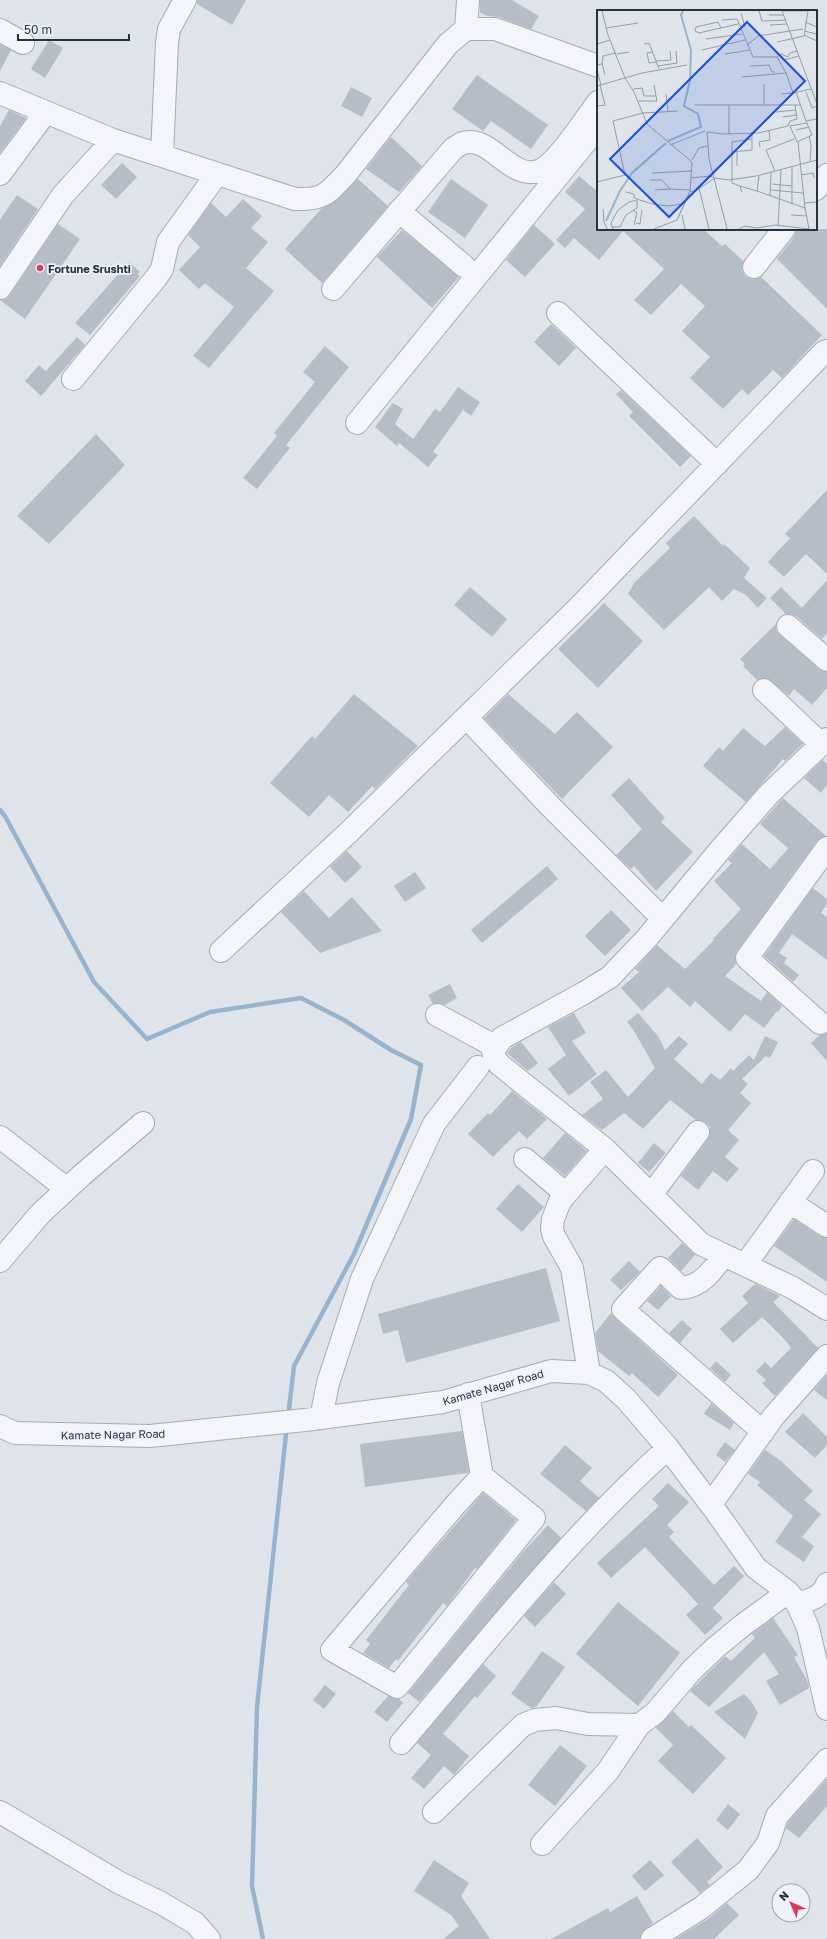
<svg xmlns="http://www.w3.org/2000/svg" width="827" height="1939" font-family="'Golos Text',sans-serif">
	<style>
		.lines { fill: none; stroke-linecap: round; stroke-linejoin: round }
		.stream { stroke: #98b4cd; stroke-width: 4.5 }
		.building { fill: #b6bdc7 }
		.minor-casing { stroke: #a4abb4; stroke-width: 24 }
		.minor { stroke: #f3f5f8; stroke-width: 22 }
		.poi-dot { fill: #d83b5c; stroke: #eff3f7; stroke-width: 1.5 }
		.labels { text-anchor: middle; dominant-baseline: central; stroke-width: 3.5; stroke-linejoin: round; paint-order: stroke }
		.poi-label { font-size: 11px; font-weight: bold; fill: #273242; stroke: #eff3f7; text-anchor: start }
		.street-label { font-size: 11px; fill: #273242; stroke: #eff3f7 }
		.inset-river { fill: none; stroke: #98b4cd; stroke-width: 2 }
		.inset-road { fill: none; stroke: #959da7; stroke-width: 1 }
		.view { fill: #1d4ed8; fill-opacity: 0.15; stroke: #1d4ed8; stroke-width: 2 }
		.inset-edge { fill: none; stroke: #273242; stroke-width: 2 }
	</style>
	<rect width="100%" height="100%" fill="#dfe4ea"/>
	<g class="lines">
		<path class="stream" d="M0,810L5,816L94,982L147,1039L210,1012L301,998L344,1020L391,1050L421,1065L411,1119L354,1254L294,1366L289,1409
			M263,1939L252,1886L257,1707L286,1434"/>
	</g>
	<path class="building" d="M197,0H246L232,25L197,4Z
		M480,0H512L539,16L531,29L499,17L487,16L480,12Z
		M49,40L63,48L45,78L31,69Z
		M0,44L11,50L0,71Z
		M477,75L548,125L531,149L491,121L483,131L452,109Z
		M351,87L372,98L362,117L341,106Z
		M9,110L26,118L0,153V126Z
		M391,137L422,166L399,192L366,169Z
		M122,163L137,177L116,199L101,185Z
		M579,176L598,192V229H703L722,246L725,244L743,261L742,271L746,277L753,279L761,277L822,335L782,378L773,370L748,395L742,389L723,409L690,378L710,357L682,331L705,306L681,284L651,315L634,300L664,269L623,231L599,260L574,238L565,248L556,240L585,209L565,192Z
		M358,179L388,206L322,283L285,249L321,209L337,200Z
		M451,179L488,205L465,238L428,212Z
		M17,195L38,209L0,266V220Z
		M243,199L262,216L251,228L268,242L246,268L274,291L209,368L193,356L234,307L205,283L199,289L179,270L200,247L188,235L211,203L226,217Z
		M58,224L80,239L25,319L0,300L6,299L10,295Z
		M534,225L555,244L525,277L506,260Z
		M797,229H827V309L777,259L794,237Z
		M402,230L459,277L432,308L377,257Z
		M129,262L140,272L137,274L140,276L90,335L75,323Z
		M551,324L576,348L559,366L534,342Z
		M77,337L85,345L41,396L25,381L39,365L46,371Z
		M325,346L349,367L286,445L290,448L257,489L243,478L277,436L274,433L315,382L303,372Z
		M458,387L480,402L471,416L463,410L433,452L438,455L428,467L399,443L397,446L375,427L393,403L403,409L395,424L413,439L435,409L440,412Z
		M621,390L691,456L680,467L629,416L633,412L616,394Z
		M96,434L125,465L49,544L17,516Z
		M827,490V574L806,554L784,577L768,562L790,538L785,534Z
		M694,516L723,546L724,544L750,568L744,578L767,598L758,608L746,595L734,589L722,601L709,587L664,630L628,594L634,583L670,548L666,543Z
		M827,580V633L822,639L796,616L790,614H784L785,613L770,598L781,587L802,608Z
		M470,587L507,619L492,637L454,605Z
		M604,603L643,641L598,688L558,649Z
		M776,624V630L780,635L819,669L827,672V688L812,705L794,689L789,696L767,678L757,680L743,666L745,664L740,659Z
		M354,694L418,746L375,789L372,786L348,812L329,795L309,817L270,783L312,736L315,739Z
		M508,694L555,734L577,712L613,747L562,799L484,718Z
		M785,727L803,744L785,761L783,759L746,802L703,766L719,747L723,751L743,728L765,746Z
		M823,760L827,764V785L821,793L804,778Z
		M629,778L665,818L661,822L693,852L656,891L634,866L631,869L616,855L642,829L611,795Z
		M783,798L826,836L817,841L737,951L735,957L736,964L725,976L761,1001L767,992L782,1006L778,1012L777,1011L764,1028L745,1014L730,1032L695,1001L690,1007L668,987L642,1011L621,988L639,972L635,969L657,945L685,969L714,940L713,939L741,909L714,881L732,863L728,860L742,844L770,869L786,851L788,848L760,824Z
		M347,851L362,867L345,883L330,867Z
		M547,866L558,879L482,943L471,930Z
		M415,872L426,888L405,902L394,886Z
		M813,888L827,899V904L821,913L827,917V960L792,934L779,953L787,958L784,963L799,975L793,982L764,956Z
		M304,891L329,918L352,897L382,931L320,953L281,912Z
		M611,910L631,930L605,956L585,936Z
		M450,984L457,998L445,1005L437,1003L433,1004L428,995Z
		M574,1013L586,1033L572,1041L597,1074L569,1096L548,1069L566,1055L548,1027Z
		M638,1013L658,1036L665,1050L679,1036L688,1044L674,1059L702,1084L711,1073L720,1080L731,1068L733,1071L749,1055L754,1060L765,1036L778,1042L770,1058L766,1056L742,1079L748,1084L740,1093L751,1103L728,1130L739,1140L725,1157L739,1169L727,1182L713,1171L698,1190L681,1176L708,1139L710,1134V1127L705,1122L696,1120L670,1100L643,1129L624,1113L602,1130L582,1115L603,1099L590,1082L606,1070L628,1097L655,1068L634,1031L627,1022Z
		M827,1033V1061L811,1043L820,1035Z
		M521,1042L538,1063L528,1071L507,1053L511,1048Z
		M512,1091L547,1119L527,1139L519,1131L493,1157L468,1134L488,1113L490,1115Z
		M565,1133L587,1151L565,1176L543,1158Z
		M654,1143L666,1153L649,1172L638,1163Z
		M518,1184L544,1207L522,1232L496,1209Z
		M794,1219L820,1236L827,1238V1282L774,1246Z
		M682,1243L695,1255L681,1271L668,1258Z
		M629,1261L640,1272L621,1290L610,1280Z
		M546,1268L560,1321L406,1363L398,1330L383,1334L378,1314Z
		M755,1284L780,1296L773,1302L818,1348L775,1396L762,1383L766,1380L756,1371L765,1362L771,1368L791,1348L786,1341L762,1317L733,1343L720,1329L748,1303L742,1296Z
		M661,1286L671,1296L658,1310L647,1301Z
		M611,1313L615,1318L678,1375L658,1397L632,1373L629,1376L598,1351L595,1333Z
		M682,1320L692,1329L680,1343L669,1333Z
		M716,1361L731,1375L725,1382L710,1368Z
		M827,1375V1400L814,1390Z
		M711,1403L734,1423L730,1430L704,1414Z
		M803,1413L827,1437V1445L815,1458L785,1432Z
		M462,1431L469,1472L467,1473L365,1487L360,1444Z
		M725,1442L735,1450L725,1462L716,1455Z
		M565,1445L592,1468L580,1481L599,1498L586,1511L540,1474Z
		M765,1450L781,1461L813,1491L804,1500L821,1514L802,1537L814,1546L804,1562L775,1542L793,1516L757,1485L760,1482L748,1474Z
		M668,1483L689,1502L667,1525L674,1532L669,1537L714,1585L734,1566L744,1576L713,1608L723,1618L705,1635L686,1615L698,1604L645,1547L611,1578L597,1563L659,1506L652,1499Z
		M483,1493L516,1520L477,1569L475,1568L447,1606L443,1603L398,1661L396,1659L389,1668L363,1653L370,1644L366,1640L409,1585L406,1582Z
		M548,1525L561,1538L419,1702L408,1693L523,1552Z
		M554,1582L566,1594L535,1627L524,1616Z
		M618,1602L680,1653L638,1706L576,1654Z
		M773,1618L798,1655L794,1657L807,1680L809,1688L780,1705L766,1681L779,1674L764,1652L709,1707L690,1691L725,1656L731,1661L755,1638L752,1634Z
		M542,1651L565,1667L536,1707L531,1708L511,1694Z
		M483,1664L496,1676L477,1698L475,1696L443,1734L469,1756L454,1775L444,1766L424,1789L411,1778L431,1755L417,1743Z
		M325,1685L336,1694L324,1709L313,1700Z
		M744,1694L751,1701L758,1713L745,1739L714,1712Z
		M388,1696L399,1699L403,1703L387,1722L374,1712Z
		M673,1711L689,1727L691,1725L726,1758L693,1794L658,1761L673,1745L656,1728Z
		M560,1745L587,1766L555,1806L528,1785Z
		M827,1779V1806L799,1838L786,1828L788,1822Z
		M728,1804L740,1814L728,1830L716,1820Z
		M697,1838L723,1867L707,1882L710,1885L700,1893L671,1862Z
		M434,1860L469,1883L461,1896L490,1939H443L459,1926L451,1915L414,1891Z
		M650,1860L664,1875L645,1891L632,1876Z
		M637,1896L653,1923L641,1933L640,1939H551L608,1908L610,1912Z
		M727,1903L739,1915L714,1939H675L708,1919Z"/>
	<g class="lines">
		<defs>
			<path id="minor" d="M466,29L468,0
				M0,30L23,43
				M0,93L113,140L295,199C324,200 327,194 346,174L448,44L466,29H495L598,66
				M162,155L167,43L169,29L185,0
				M0,174L46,112
				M816,189L827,175
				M399,211L464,266
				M754,267L784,229
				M0,288L63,195L113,140
				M333,289L453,149C456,147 460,144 463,143C491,134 511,183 541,170C558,162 586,118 598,102
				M558,313L717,464
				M73,379L156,278L162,269L168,242L217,174
				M357,423L598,127
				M788,626L827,660
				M764,690L821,744
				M467,718L550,806L663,919
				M827,739L769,794L720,850L647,938L610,977L584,993L502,1038L493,1051L495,1059L500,1065L605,1149L701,1244L793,1288L827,1309
				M221,951L349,832L579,607L824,352L827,351
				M437,1015L487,1042L496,1044
				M820,1023L747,958L827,848
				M0,1137L67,1189
				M525,1159L566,1194
				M651,1195L698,1132
				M790,1202L827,1226
				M724,1255C713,1270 701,1287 681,1288L660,1268L623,1309L763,1432
				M0,1261L40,1214L82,1175L143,1123
				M745,1265L813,1171
				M589,1373L572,1268L554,1236L552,1229L553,1219L560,1201L605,1149
				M468,1394L482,1476L534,1518L397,1687L332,1650L456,1504L482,1476
				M321,1418L328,1383L362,1279L434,1124L478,1067
				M0,1426L15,1433L150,1436L305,1420L443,1402L551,1371L589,1373L606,1381L626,1399L668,1448L717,1513L756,1568L788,1592L797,1603L808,1628L827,1709
				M711,1504L774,1416L827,1356
				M797,1603C809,1601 823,1597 827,1584
				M401,1743C487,1642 569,1537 668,1448
				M0,1812L118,1882L161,1903L195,1923L209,1939
				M434,1812L523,1725L535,1720L556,1718L588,1724L639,1725L655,1713L692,1670L715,1648L743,1625L788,1592
				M542,1844L608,1771L639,1725
				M652,1939L701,1908L748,1870L768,1843L777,1816L827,1760"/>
		</defs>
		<use href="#minor" class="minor-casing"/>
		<use href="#minor" class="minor"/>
	</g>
	<circle class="poi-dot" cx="40" cy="268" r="4"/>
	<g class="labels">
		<g class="poi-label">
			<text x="48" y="268">Fortune Srushti</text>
		</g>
		<g class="street-label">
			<text transform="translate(493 1387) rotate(-16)">Kamate Nagar Road</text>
			<text transform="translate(113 1434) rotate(-1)">Kamate Nagar Road</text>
		</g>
	</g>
	<g transform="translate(597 10)">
		<rect width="220" height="220" fill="#dfe4ea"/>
		<path class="inset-river" d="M71,131L104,117L101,104L87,96L93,70L94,40L84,5L86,1M9,211L23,181L35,163L69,133"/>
		<path class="inset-road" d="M5,1L11,25L28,68L37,82L50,114L95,152L93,181L80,210M162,1L165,11L189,10M185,1L220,94M186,1H211M144,3L148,17M172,5H187M125,10L140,9L156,47H180L189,63M208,12L220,17M173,15L190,14M9,18L41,13M124,18L121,12L99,17L98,21L102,23L141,14M207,21L220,24M207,25L220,31M109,29L145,24M180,32L207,26L211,1M0,34L13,30M47,34L52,33L62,59M150,35L161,26L206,19M105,40L148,30M55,42L50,43L52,53L60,52M20,44L32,42M128,44L153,40M180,47L184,44L191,47L193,43L200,41M187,50L202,46M59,51L74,50L73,41M5,53L8,65M0,55L5,54L6,46L19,43M61,56L80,53L79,41M153,56L172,55L175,62H178M0,60L4,75M145,67L189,63L196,83L214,79M167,74V95M0,76L45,63L90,55M36,79L45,78L47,86H59L57,75M199,82L209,111L220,109M209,82L215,98L220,96M69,84L71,101M184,84L196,83M41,91H60L59,86M98,95H203M1,96L8,95L3,75M179,102L199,100M186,107L200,105M209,111L215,125L200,132L193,116L210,113M199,120L212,117M132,124V96M212,126L214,135L213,151M73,135L108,121M163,137L162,132L173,130L172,121M135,142V132L155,129M140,142V156M95,150L102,138L111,136M178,161L169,140L197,129M55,163L95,161M204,165L216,163L217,168M162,166L160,181L208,198L201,132M94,168L113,166L118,168M53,170H65L73,179L93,180M0,172L28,165L16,111L46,103L81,101M175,174L195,176M143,176L160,181M102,178L112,219M58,180L73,179M174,180L206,183M93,181L97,182L118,168L132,170L159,166L220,150M29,182L37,184V188L55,194L71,196L86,194M145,182L143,176L135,173V142L155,140V122M173,186L174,162M208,193L220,192M195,194V156M208,198L212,219M6,199L7,212L10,219M36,200L40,203L37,215M85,205L88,219M194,205L210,206M39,213L43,214L45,200M181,216L184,160M15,217H23L29,205L40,198V190L32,192L21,200L15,211L14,214L15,217L16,219M57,219L80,210L92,184M130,219L112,149L110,122L126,124L161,123L191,116L193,111L200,109L198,95M142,219L148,216L160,218L179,215L212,219"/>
		<path class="view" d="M150,12L208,71L72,207L13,149Z"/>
		<rect width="220" height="220" class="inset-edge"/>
	</g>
	<g transform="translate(791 1903) rotate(315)"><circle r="19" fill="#eff3f7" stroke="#9fa6af"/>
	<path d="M0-3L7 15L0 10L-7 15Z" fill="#d83b5c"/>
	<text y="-6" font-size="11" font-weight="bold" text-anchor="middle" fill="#273242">N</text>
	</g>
	<path d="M18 34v6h111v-6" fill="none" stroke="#273242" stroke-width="2"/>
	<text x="24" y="34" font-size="12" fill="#273242" stroke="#eff3f7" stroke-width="3" paint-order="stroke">50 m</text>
</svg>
